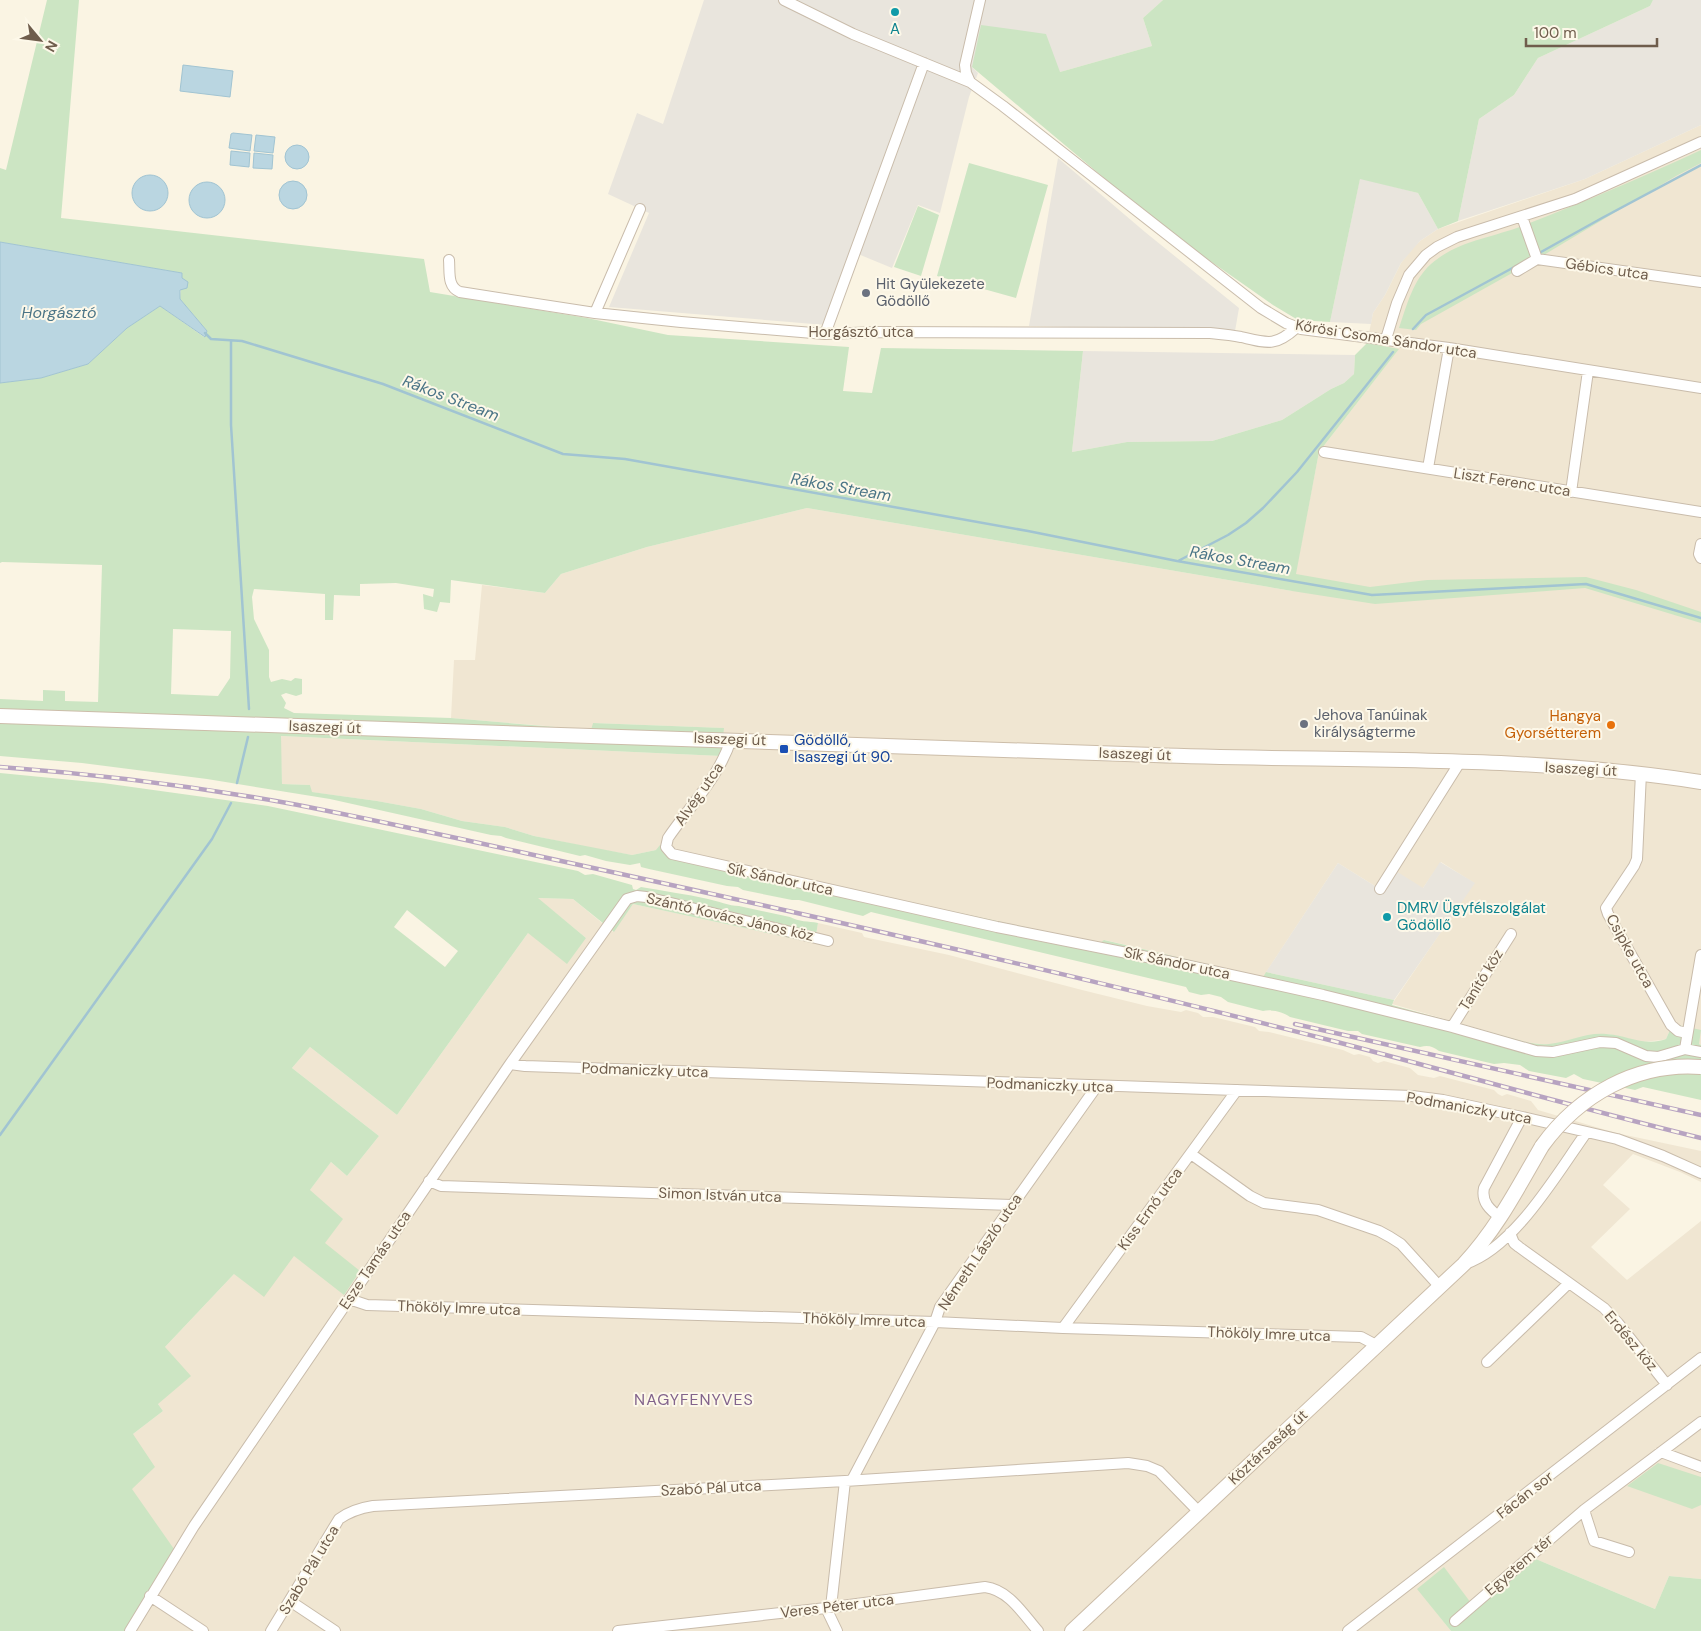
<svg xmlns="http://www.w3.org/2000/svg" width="1701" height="1631" font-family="'DM Sans',sans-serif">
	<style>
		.residential { fill: #f0e6d2 }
		.industrial { fill: #e9e5dd }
		.green { fill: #cce5c3; fill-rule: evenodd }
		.water { fill: #bad6e1; stroke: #a1c4d2 }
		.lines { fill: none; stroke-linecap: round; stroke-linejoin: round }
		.stream { stroke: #a1c4d2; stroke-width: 2.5 }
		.street-casing { stroke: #c9bcab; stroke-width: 12 }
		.secondary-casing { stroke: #ccbda9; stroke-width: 16 }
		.street { stroke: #fff; stroke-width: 10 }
		.secondary { stroke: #fff; stroke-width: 14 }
		.rail-casing { stroke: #b7a3c1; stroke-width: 4.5 }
		.rail { stroke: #fdf8e9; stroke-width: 2.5; stroke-dasharray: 8; stroke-linecap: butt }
		.secondary-bridge-casing { stroke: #ccbda9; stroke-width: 16; stroke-linecap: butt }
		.secondary-bridge { stroke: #fff; stroke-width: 14 }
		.culture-dot { fill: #0f9aa8; stroke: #fdf8e9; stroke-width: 2 }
		.worship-dot { fill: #6b7280; stroke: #fdf8e9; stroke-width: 2 }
		.food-dot { fill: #e8710a; stroke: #fdf8e9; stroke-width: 2 }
		.transit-dot { fill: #1a4fb4; stroke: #fdf8e9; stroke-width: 2 }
		.labels { text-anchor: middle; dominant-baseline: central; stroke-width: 4; stroke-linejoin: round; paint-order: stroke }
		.culture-label { font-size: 15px; fill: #0d838f; stroke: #fdf8e9 }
		.street-label { font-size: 15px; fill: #6f5d4c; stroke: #fdf8e9 }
		.worship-label { font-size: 15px; fill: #5b616d; stroke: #fdf8e9; text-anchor: start }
		.food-label { font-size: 15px; fill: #c56008; stroke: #fdf8e9; text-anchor: end }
		.transit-label { font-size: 15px; fill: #164399; stroke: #fdf8e9; text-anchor: start }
		.water-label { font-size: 16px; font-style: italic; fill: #4b7587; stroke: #fdf8e9 }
		.neighbourhood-label { font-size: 16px; letter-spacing: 1px; fill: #83648c; stroke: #fdf8e9 }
	</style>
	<rect width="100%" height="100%" fill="#faf4e3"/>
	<path class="residential" d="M1701,125V1045L1670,1030L1666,1039L1662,1040L1642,1042L1609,1034L1548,1045L1540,1044L1526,1042L1392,1004L1474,883L1441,862L1423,888L1383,891L1338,863L1263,977L1105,940L1100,943L656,850L632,855L597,849L534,836L505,827L462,821L421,809L377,801L311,792L310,785L282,784L280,736L721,756L723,728L593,723L592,730L451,718L454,660H475L482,585L545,593L561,574L647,547L807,508L1292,591L1319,452L1398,350L1367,343L1373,313L1385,295L1401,263L1410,251L1420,241L1438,229L1585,179Z
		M537,898L573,899L613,932L633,904L827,946L816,935L818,923L862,933L864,937L949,955L1082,990L1147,1006L1181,1012L1186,1010L1198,1013L1203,1017H1213L1255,1027L1259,1031L1269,1032L1343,1050L1354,1055L1359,1054L1370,1057L1373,1061L1378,1063L1384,1061L1410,1068L1418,1075L1434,1078L1440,1076L1494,1090L1498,1094L1502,1096L1507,1094L1531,1101L1538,1110L1616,1133L1701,1151V1182L1680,1172L1633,1154L1603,1185L1630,1209L1591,1247L1627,1280L1701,1221V1579L1669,1576L1655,1609L1531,1557L1474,1607L1418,1589L1451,1631H125L133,1434L163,1411L158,1404L165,1347L234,1274L294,1255L325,1243L310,1190L331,1162L347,1176L379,1136L292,1068L310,1047L397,1115L528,933L586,938Z"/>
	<path class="industrial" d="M704,0H1163L1143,18L1152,46L1060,72L972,67L978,73L969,97L940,213L918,205L892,268L858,254L826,325L609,307L649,213L608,194L637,113L663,124Z
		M1653,0H1701V125L1585,179L1458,221L1479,119L1514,95L1538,58L1650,6Z
		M1058,158L1145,232L1239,308L1235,331L1029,326Z
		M1360,178L1418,193L1438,229L1420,241L1401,263L1385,295L1373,313L1371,324L1330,322Z
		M1083,351L1355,355L1354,374L1344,383L1331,389L1282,420L1212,441L1127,442L1072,452Z
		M1440,862L1475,883L1394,1000L1266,972L1338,863L1383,891L1396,871L1423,888Z"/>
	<path class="green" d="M47,0H79L61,218L424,259L430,292L587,318L668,335L849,347L843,391L872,393L881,348L1083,351L1072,452L1127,442L1212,441L1282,420L1331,389L1344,383L1354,374L1355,355L1367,343L1399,349L1319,452L1296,574L1370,587L1427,580L1586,577L1636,590L1701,612V623L1585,588L1375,604L1292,591L807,508L647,547L561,574L545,593L451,580L450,603L440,602L437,612L424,609L423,594L433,597L434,589L396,583L360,584V596L334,595L333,620H325V594L254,589L252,597L254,619L269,650V677L271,682L282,679L291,681L295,678L302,679V694L296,696L286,693L281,695L286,703L284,708L294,713L451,718L591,730L593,723L724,728L721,756L281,736L282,784L310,785L312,792L377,801L421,809L462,821L505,827L534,836L632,855L656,850L660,845L681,853L1100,943L1104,940L1263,977L1266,972L1394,1000L1392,1005L1526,1042C1533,1043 1541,1045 1549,1044C1568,1042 1587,1032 1606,1034C1627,1035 1645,1047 1666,1039L1670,1030L1665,1022L1701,1030L1699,1044L1701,1045V1100L1643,1087L1635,1090L1583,1079L1574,1074L1566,1078L1529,1071L1520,1065L1504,1063L1494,1064L1439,1051C1432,1046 1428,1045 1420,1047L1362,1034L1358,1031H1348L1290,1017C1284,1012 1272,1009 1263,1011L1228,1002L1221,997L1209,994L1201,995L1189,992L1186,987L871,912L863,916L799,900H792L743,890L738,887L727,886L649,869L641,867L640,863L630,865L606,861L585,855L580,856L506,838L501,836L491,835L330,799L207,779L82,763L0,756V699L43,701V690L65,691V701L98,702L102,565L2,562L0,563V383L41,378L88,364L127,328L160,306L204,337L207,331L180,299L182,273L0,242V168L6,170ZM173,629L231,631L230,678L218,696L171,694Z
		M1163,0H1653L1650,6L1538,58L1514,95L1479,119L1458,221L1438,229L1418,193L1360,179L1330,322L1298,320L1273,305L1166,230L972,67L981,25L1046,34L1060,72L1152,46L1143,18Z
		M1701,150V163L1676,176L1532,262L1421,324L1416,330L1399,328C1407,305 1413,280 1431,264C1457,241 1491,238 1522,226C1582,203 1643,177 1701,150Z
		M969,163L1048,185L1016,298L937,276Z
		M918,206L939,215L921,276L894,267Z
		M0,773L103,783L268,806L578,871L585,875L593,874L632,885L633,889L636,890L641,887C663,891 686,894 708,899C718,901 729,906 739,906L790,917C799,922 808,921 818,923L816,935L830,940L827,946L633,904L614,932L573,899L538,898L586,938L567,964L528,933L397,1115L310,1047L292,1068L379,1136L347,1176L331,1162L310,1190L343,1219L325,1243L360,1271L344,1295L294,1256L264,1297L234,1274L165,1347L191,1376L158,1404L163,1411L133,1434L155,1467L132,1489L174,1549L125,1631H0ZM407,910L458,951L445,967L394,927Z
		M1658,1463L1701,1477V1505L1692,1509L1627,1486Z
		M1531,1557L1655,1609L1669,1576L1701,1579V1631H1451L1417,1589L1444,1567L1474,1607Z"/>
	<path class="water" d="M183,65L233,71L230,97L180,91Z
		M233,133L252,135L250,151L229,148L231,134Z
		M256,135L275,137L273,153L254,151Z
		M285 157a12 12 0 1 1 24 0a12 12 0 1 1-24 0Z
		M231,151L250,153L249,167L230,165Z
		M254,153L273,155L272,169L253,168Z
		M132 193a18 18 0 1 1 36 0a18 18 0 1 1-36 0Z
		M279 195a14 14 0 1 1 28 0a14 14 0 1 1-28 0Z
		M189 200a18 18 0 1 1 36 0a18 18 0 1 1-36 0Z
		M0,242L182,273V278L188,282L187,288L180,290V299L207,331L205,337L160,306L127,328L88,364L41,378L0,383Z"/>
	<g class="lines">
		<path class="stream" d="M1541,252L1602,218L1701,165
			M1413,329L1426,315L1518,265
			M205,333L211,339L242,341L383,384L563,454L625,459L1028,531L1177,561L1372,595L1586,584L1701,618
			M231,341V425L249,709
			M1178,561L1228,535L1246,523L1263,508L1297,472L1393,352
			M237,783L248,737
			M0,1135L212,839L231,803"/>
		<defs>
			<path id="street" d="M784,0L853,34L970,82L1003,106L1261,308L1286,323L1301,329L1449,348L1701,388
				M970,82L966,73L965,65L980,0
				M1522,217L1537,259
				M449,260C450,272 447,287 460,292L595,313L681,322L825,334L878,332L1210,333C1220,334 1231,335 1241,337C1267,343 1275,347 1296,328
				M1517,271L1537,259L1701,282
				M595,313L640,209
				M825,334L924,63
				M1386,339L1397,303L1409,275L1426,255L1437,247L1457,237L1575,199L1701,142
				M1324,452L1701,512
				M1428,468L1449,348
				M1571,492L1588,371
				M1701,544L1699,554L1701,558
				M731,739C720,776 689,807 668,838L666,847L672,854L997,927L1167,961L1323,995L1452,1027L1536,1051L1553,1052L1600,1042L1616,1043L1646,1056L1658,1057L1685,1049
				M1641,773L1637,859L1634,866L1606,908L1608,914L1671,1025L1678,1031L1687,1033
				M1380,889L1460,762
				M1452,1027L1511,934
				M1685,1049L1701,955
				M1685,1049L1701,1052
				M510,1064L525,1066L1412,1096L1443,1100L1522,1117L1617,1139L1663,1156L1701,1173
				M1191,1154L1250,1196L1264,1203L1318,1210L1379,1231L1390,1237L1401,1244L1440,1287
				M429,1181L441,1186L1012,1205
				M1501,1218C1490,1210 1481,1202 1484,1188L1522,1117
				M1510,1233L1514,1243L1519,1247L1604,1308L1618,1323L1667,1385
				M1465,1264C1515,1247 1556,1175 1586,1133
				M349,1299L367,1305L935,1322L1063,1328L1361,1337L1378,1346
				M1063,1328L1237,1090
				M1487,1362L1569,1283
				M1661,1452L1701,1467
				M852,1480L935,1322L940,1307L1097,1086
				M1584,1510L1594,1541L1629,1552
				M150,1596L203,1631
				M290,1601L335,1631
				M831,1607L845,1481
				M826,1608L837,1631
				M1455,1621L1584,1510L1701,1422
				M130,1631L194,1526L510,1064L627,899L637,896L646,897L828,941
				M271,1631L339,1519C350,1511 360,1508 373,1506L845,1481L1128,1463L1147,1466L1159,1471L1199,1512
				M618,1631L826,1608L985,1587C1009,1590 1023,1614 1038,1631
				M1348,1631L1701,1358"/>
			<path id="secondary" d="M0,716C385,730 770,741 1154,755C1336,762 1521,754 1701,782
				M1072,1631L1464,1264C1498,1227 1517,1189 1542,1146"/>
		</defs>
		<use href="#street" class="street-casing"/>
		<use href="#secondary" class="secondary-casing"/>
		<use href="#street" class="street"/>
		<use href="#secondary" class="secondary"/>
		<defs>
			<path id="rail" d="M0,767C96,774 192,786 287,803C398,824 509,850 621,874C860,926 1099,981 1337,1042C1458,1074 1579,1108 1701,1138
				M1295,1024L1701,1115"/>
		</defs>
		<use href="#rail" class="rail-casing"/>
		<use href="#rail" class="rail"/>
		<defs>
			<path id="secondary-bridge" d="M1542,1146C1579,1095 1637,1062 1701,1067"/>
		</defs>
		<use href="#secondary-bridge" class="secondary-bridge-casing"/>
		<use href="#secondary-bridge" class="secondary-bridge"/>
	</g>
	<g class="culture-dot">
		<circle cx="895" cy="12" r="5"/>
		<circle cx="1387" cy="917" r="5"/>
	</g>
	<g class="worship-dot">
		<circle cx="866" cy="293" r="5"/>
		<circle cx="1304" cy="724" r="5"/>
	</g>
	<circle class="food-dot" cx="1611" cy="725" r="5"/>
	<rect class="transit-dot" x="779" y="744" width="10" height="10" rx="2.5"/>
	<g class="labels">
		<g class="culture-label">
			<text x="895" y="29">A</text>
			<text x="1397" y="908" text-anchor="start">DMRV Ügyfélszolgálat<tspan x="1397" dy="17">Gödöllő</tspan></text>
		</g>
		<g class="street-label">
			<text transform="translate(1607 269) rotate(8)">Gébics utca</text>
			<text x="861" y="332">Horgásztó utca</text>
			<text transform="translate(1386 339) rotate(9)">Kőrösi Csoma Sándor utca</text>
			<text transform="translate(1512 482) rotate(9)">Liszt Ferenc utca</text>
			<text transform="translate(325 727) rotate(2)">Isaszegi út</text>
			<text transform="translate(730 739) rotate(2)">Isaszegi út</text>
			<text transform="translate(1135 754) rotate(2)">Isaszegi út</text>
			<text transform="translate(1581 769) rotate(3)">Isaszegi út</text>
			<text transform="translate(699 794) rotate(-55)">Alvég utca</text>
			<text transform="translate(780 879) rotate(12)">Sík Sándor utca</text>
			<text transform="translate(730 917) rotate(13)">Szántó Kovács János köz</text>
			<text transform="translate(1630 951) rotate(61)">Csipke utca</text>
			<text transform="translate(1177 963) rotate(12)">Sík Sándor utca</text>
			<text transform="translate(1481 980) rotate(-58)">Tanító köz</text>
			<text transform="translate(645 1070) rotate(2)">Podmaniczky utca</text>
			<text transform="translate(1050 1085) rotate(2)">Podmaniczky utca</text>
			<text transform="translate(1469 1108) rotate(10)">Podmaniczky utca</text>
			<text transform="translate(720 1195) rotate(2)">Simon István utca</text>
			<text transform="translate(1150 1209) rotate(-54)">Kiss Ernő utca</text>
			<text transform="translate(980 1252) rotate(-56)">Németh László utca</text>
			<text transform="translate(375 1260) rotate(-56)">Esze Tamás utca</text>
			<text transform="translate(459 1308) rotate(2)">Thököly Imre utca</text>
			<text transform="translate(864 1320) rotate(2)">Thököly Imre utca</text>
			<text transform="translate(1269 1334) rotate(2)">Thököly Imre utca</text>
			<text transform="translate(1631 1341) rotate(50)">Erdész köz</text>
			<text transform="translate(1268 1447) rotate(-43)">Köztársaság út</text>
			<text transform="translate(711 1488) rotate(-3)">Szabó Pál utca</text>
			<text transform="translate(1525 1495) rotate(-38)">Fácán sor</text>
			<text transform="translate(1519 1565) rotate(-41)">Egyetem tér</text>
			<text transform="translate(309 1570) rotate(-59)">Szabó Pál utca</text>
			<text transform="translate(837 1606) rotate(-7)">Veres Péter utca</text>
		</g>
		<g class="worship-label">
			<text x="876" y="284">Hit Gyülekezete<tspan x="876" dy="17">Gödöllő</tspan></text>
			<text x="1314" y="715">Jehova Tanúinak<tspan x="1314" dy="17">királyságterme</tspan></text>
		</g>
		<g class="food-label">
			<text x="1601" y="716">Hangya<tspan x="1601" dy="17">Gyorsétterem</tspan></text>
		</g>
		<g class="transit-label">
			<text x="794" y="740">Gödöllő,<tspan x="794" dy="17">Isaszegi út 90.</tspan></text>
		</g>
		<g class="water-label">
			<text x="59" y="312">Horgásztó</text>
			<text transform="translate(451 398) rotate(21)">Rákos Stream</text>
			<text transform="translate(841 487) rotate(10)">Rákos Stream</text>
			<text transform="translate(1240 560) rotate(10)">Rákos Stream</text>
		</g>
		<g class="neighbourhood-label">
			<text x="694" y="1399">NAGYFENYVES</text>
		</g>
	</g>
	<g transform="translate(40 40) rotate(119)" stroke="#fdf8e9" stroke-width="4" paint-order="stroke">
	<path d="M0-4L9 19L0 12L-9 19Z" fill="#6f5d4c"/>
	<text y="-8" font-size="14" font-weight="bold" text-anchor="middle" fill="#6f5d4c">N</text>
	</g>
	<path d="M1526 38v8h131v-8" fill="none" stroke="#6f5d4c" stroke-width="2.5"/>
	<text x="1534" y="38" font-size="15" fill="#6f5d4c" stroke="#fdf8e9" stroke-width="4" paint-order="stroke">100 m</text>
</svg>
